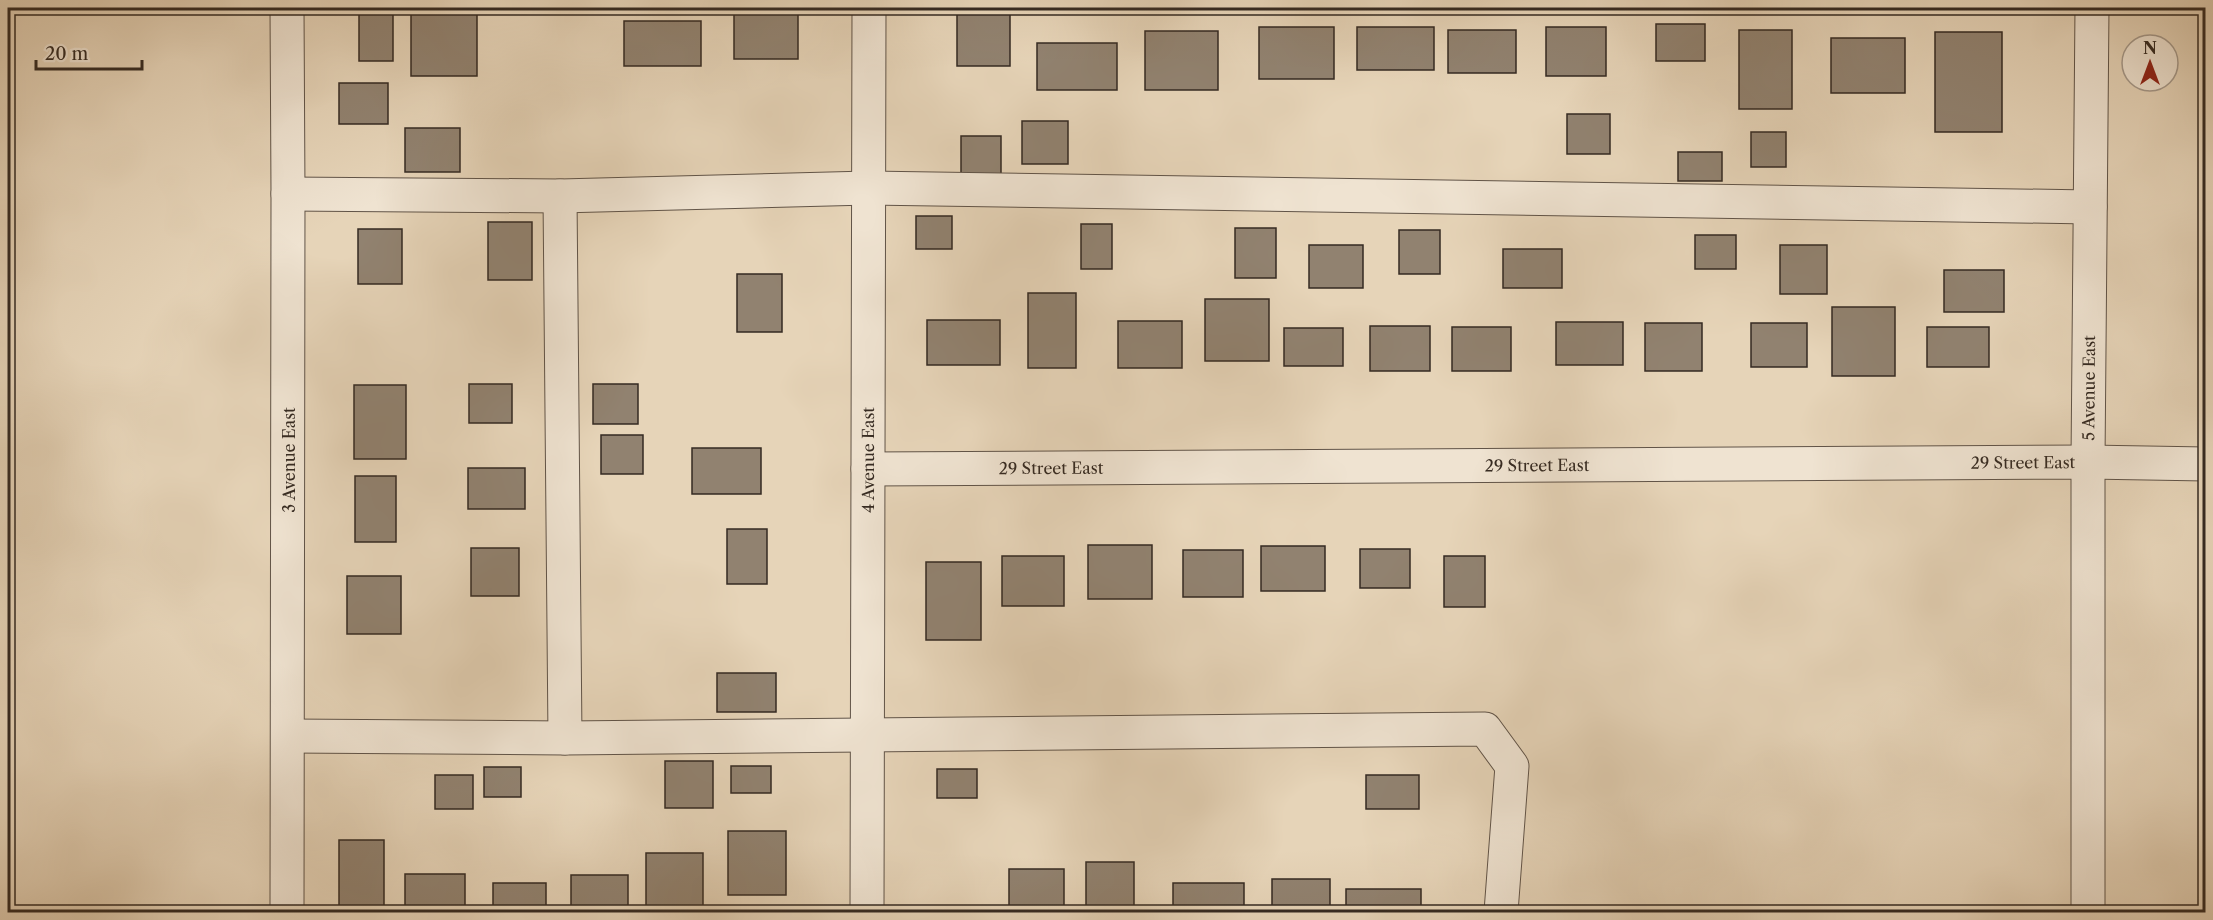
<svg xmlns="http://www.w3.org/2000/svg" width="2213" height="920" font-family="'Libre Caslon Text',serif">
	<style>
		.building { fill: #918270; stroke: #352a22; stroke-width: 1.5 }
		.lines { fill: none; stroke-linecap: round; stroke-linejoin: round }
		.minor-casing { stroke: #615448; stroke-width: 35 }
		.minor { stroke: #efe3d1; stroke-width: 33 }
		.labels { text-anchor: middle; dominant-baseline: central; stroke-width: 4.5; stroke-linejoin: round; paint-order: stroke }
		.street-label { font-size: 16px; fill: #352a22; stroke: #efe3d1 }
	</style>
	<rect width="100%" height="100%" fill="#e6d4b8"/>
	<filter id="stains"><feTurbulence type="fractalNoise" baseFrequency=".00333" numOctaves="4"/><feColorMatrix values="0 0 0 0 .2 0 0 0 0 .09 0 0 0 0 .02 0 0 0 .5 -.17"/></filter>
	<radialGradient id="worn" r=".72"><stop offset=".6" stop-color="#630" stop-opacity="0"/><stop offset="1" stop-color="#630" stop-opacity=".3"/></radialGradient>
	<path class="building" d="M957,8H1010V66H957Z
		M734,9H798V59H734Z
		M411,12H477V76H411Z
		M359,13H393V61H359Z
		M624,21H701V66H624Z
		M1656,24H1705V61H1656Z
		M1259,27H1334V79H1259Z
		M1357,27H1434V70H1357Z
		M1546,27H1606V76H1546Z
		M1448,30H1516V73H1448Z
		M1739,30H1792V109H1739Z
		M1145,31H1218V90H1145Z
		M1935,32H2002V132H1935Z
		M1831,38H1905V93H1831Z
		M1037,43H1117V90H1037Z
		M339,83H388V124H339Z
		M1567,114H1610V154H1567Z
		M1022,121H1068V164H1022Z
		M405,128H460V172H405Z
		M1751,132H1786V167H1751Z
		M961,136H1001V175H961Z
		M1678,152H1722V181H1678Z
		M916,216H952V249H916Z
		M488,222H532V280H488Z
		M1081,224H1112V269H1081Z
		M1235,228H1276V278H1235Z
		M358,229H402V284H358Z
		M1399,230H1440V274H1399Z
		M1695,235H1736V269H1695Z
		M1309,245H1363V288H1309Z
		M1780,245H1827V294H1780Z
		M1503,249H1562V288H1503Z
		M1944,270H2004V312H1944Z
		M737,274H782V332H737Z
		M1028,293H1076V368H1028Z
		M1205,299H1269V361H1205Z
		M1832,307H1895V376H1832Z
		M927,320H1000V365H927Z
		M1118,321H1182V368H1118Z
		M1556,322H1623V365H1556Z
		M1645,323H1702V371H1645Z
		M1751,323H1807V367H1751Z
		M1370,326H1430V371H1370Z
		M1452,327H1511V371H1452Z
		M1927,327H1989V367H1927Z
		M1284,328H1343V366H1284Z
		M469,384H512V423H469Z
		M593,384H638V424H593Z
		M354,385H406V459H354Z
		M601,435H643V474H601Z
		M692,448H761V494H692Z
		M468,468H525V509H468Z
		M355,476H396V542H355Z
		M727,529H767V584H727Z
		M1088,545H1152V599H1088Z
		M1261,546H1325V591H1261Z
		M471,548H519V596H471Z
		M1360,549H1410V588H1360Z
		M1183,550H1243V597H1183Z
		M1002,556H1064V606H1002Z
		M1444,556H1485V607H1444Z
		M926,562H981V640H926Z
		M347,576H401V634H347Z
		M717,673H776V712H717Z
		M665,761H713V808H665Z
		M731,766H771V793H731Z
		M484,767H521V797H484Z
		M937,769H977V798H937Z
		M435,775H473V809H435Z
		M1366,775H1419V809H1366Z
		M728,831H786V895H728Z
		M339,840H384V912H339Z
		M646,853H703V912H646Z
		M1086,862H1134V912H1086Z
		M1009,869H1064V912H1009Z
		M405,874H465V912H405Z
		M571,875H628V912H571Z
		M1272,879H1330V912H1272Z
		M493,883H546V912H493Z
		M1173,883H1244V912H1173Z
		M1346,889H1421V912H1346Z"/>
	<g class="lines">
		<defs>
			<g id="minor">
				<path d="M287,8L288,194L287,912"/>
				<path d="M288,194L560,196L868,188L2090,207"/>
				<path d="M560,196L565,738"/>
				<path id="s1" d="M868,469L2088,462L2206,464"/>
				<path d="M289,736L565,738L1485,729L1512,766L1501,912"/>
				<path id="s2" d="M867,912L869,8"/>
				<path id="s3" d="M2088,912V462L2092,8"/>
			</g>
		</defs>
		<use href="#minor" class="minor-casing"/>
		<use href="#minor" class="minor"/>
	</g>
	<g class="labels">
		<g class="street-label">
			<text stroke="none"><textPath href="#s3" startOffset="524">5 Avenue East</textPath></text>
			<text transform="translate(289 460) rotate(-90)">3 Avenue East</text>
			<text stroke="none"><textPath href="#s2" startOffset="452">4 Avenue East</textPath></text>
			<text stroke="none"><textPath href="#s1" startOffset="1155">29 Street East</textPath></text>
			<text stroke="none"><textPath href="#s1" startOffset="669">29 Street East</textPath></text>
			<text stroke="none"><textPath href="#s1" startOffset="183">29 Street East</textPath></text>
		</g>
	</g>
	<rect width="2213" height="920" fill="none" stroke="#e6d4b8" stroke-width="30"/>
	<rect x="9" y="9" width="2195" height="902" fill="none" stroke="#352a22" stroke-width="3"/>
	<rect x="15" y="15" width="2183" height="890" fill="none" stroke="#352a22" stroke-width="1.5"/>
	<g transform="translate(2150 63)"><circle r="28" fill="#efe3d1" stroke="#a5998b" stroke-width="1.5"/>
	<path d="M0-4.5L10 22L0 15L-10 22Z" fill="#8f2418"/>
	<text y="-9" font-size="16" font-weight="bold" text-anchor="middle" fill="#352a22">N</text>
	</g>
	<path d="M36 60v9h106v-9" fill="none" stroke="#352a22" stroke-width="3"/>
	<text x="45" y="60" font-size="18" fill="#352a22" stroke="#efe3d1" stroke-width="4.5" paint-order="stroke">20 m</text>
	<rect width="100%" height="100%" filter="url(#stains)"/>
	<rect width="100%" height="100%" fill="url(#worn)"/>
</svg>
